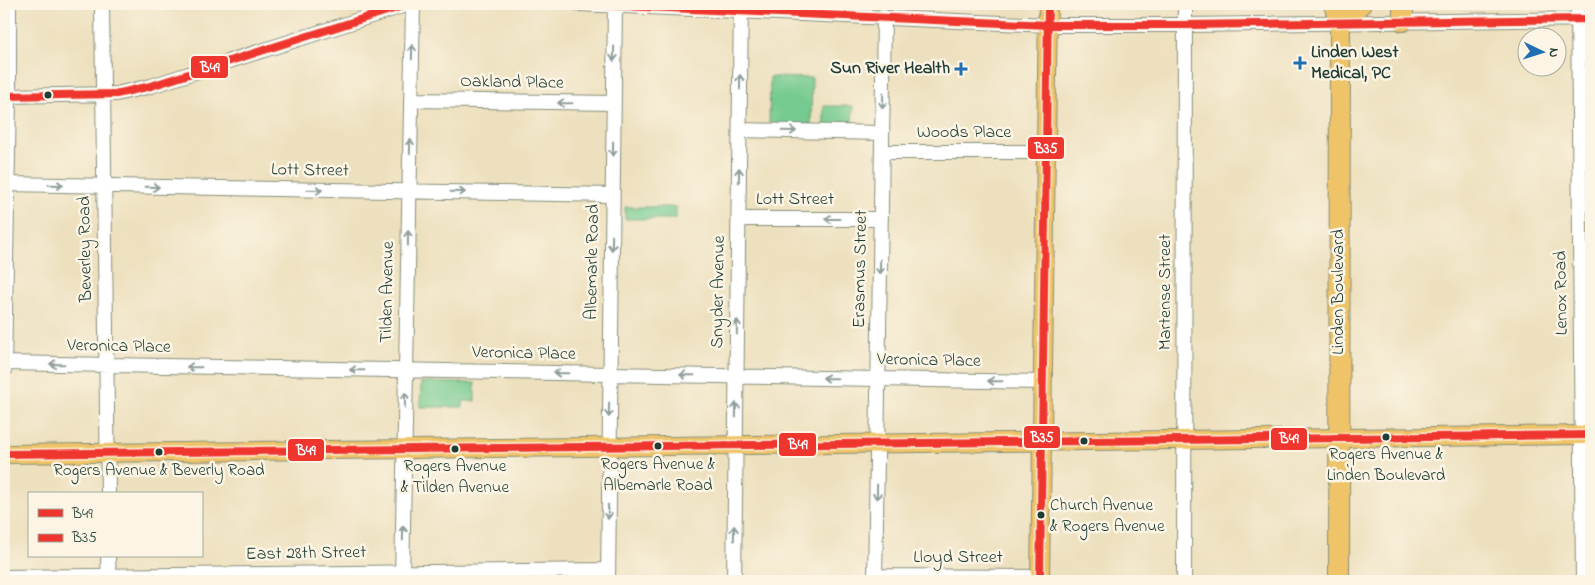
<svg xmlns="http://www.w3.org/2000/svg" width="1595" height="585" font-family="'Indie Flower',sans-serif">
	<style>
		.green { fill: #74ca8f; stroke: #4a8462 }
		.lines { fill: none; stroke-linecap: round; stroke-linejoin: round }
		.minor-casing { stroke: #868e79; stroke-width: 16 }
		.major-casing { stroke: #868e79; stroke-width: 20 }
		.highway-casing { stroke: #868e79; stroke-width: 22 }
		.minor { stroke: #fff; stroke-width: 14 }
		.major { stroke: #efc469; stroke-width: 18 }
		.highway { stroke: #efc469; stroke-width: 20 }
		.bus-1-casing { stroke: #fcf5e5; stroke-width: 11 }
		.bus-2-casing { stroke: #fcf5e5; stroke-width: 11 }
		.bus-1 { stroke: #ee352e; stroke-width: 8 }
		.bus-2 { stroke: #ee352e; stroke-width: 8 }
		.oneway { stroke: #8f9e9a }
		.poi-dot { fill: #1f6fb2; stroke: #fcf5e5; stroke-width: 2 }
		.bus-dot { fill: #1f3d34; stroke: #fcf5e5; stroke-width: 2 }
		.labels { text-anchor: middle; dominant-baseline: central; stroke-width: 5; stroke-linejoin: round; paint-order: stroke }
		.bus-label { font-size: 17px; fill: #1f3d34; stroke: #fcf5e5 }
		.poi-label { font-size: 18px; font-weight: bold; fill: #1f3d34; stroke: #fcf5e5; text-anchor: start }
		.street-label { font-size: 18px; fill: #1f3d34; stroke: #fcf5e5 }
		.line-badge { stroke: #fcf5e5; stroke-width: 2 }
		.badge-label { font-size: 14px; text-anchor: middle; font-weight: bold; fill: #fff }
	</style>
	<rect width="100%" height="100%" fill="#fcf5e5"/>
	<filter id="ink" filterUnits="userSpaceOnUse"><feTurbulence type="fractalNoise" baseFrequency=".02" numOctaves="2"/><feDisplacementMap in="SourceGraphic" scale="10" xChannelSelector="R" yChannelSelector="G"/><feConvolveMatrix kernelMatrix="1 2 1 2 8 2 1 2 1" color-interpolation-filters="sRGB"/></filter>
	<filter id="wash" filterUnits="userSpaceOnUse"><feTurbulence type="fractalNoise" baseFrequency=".0096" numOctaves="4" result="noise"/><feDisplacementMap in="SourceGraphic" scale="20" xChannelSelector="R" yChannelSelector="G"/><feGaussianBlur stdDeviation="1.12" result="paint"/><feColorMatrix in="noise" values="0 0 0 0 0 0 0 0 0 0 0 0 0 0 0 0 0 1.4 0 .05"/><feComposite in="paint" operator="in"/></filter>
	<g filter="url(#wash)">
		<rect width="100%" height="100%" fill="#ede0be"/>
		<path class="green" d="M770,77L812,78L811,125H770L769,123Z
			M824,106H853L852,128L824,127Z
			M625,207H676V219H625Z
			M421,382L475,383V401H463V407H420Z"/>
	</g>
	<g filter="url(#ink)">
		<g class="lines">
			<defs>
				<path id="minor" d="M102,4L108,494
					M579,4L1048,25H1185L1591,19
					M1578,4L1583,581
					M4,96L116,94L151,86L409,4
					M411,100L613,103
					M740,130L882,133
					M882,152H1045
					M7,184L612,195
					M739,219H881
					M4,363L1043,382
					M4,370L9,96V4
					M108,556L109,581
					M875,576L1040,577
					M4,577L608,570
					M402,580L413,4
					M608,581L615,4
					M734,581L741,4
					M875,581L884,17
					M1184,581L1185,4"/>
				<path id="major" d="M4,454L1591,435
					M1040,581L1048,4"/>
				<path id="highway" d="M1335,4V8L1340,22L1339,581
					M1403,4V21
					M1340,22L1361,4"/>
			</defs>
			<use href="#minor" class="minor-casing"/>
			<use href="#major" class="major-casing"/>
			<use href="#highway" class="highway-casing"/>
			<use href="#minor" class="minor"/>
			<use href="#major" class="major"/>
			<use href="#highway" class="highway"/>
			<defs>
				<path id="bus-1" d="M579,4L1048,25H1185L1591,19
					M4,96L116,94L151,86L409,4
					M4,454L1591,435"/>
				<path id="bus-2" d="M1040,581L1048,4"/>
			</defs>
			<use href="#bus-1" class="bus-1-casing"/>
			<use href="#bus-2" class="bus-2-casing"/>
			<use href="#bus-1" class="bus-1"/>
			<use href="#bus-2" class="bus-2"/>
		</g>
		<defs><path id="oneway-shaft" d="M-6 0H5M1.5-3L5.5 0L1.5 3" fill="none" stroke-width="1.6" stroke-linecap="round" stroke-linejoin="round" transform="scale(1.25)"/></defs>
		<g class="oneway">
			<use href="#oneway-shaft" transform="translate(412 52) rotate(-89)"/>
			<use href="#oneway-shaft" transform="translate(614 54) rotate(91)"/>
			<use href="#oneway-shaft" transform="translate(740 82) rotate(-90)"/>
			<use href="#oneway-shaft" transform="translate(883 101) rotate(92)"/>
			<use href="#oneway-shaft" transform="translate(565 103) rotate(-179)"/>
			<use href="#oneway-shaft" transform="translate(789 131) rotate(1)"/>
			<use href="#oneway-shaft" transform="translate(410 146) rotate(-89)"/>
			<use href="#oneway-shaft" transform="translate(613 149) rotate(91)"/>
			<use href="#oneway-shaft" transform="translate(739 175) rotate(-89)"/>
			<use href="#oneway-shaft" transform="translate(56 185) rotate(1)"/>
			<use href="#oneway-shaft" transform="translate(152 187) rotate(1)"/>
			<use href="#oneway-shaft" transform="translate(315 190) rotate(1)"/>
			<use href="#oneway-shaft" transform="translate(458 192) rotate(1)"/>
			<use href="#oneway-shaft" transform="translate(832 219) rotate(180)"/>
			<use href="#oneway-shaft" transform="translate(408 238) rotate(-89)"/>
			<use href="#oneway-shaft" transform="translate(612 243) rotate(91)"/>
			<use href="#oneway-shaft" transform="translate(880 267) rotate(91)"/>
			<use href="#oneway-shaft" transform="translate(737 327) rotate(-89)"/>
			<use href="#oneway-shaft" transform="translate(57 364) rotate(-179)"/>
			<use href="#oneway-shaft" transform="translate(194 367) rotate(-179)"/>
			<use href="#oneway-shaft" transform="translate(357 370) rotate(-179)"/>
			<use href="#oneway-shaft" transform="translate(561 373) rotate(-179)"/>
			<use href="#oneway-shaft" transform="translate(687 375) rotate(-179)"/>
			<use href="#oneway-shaft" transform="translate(830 378) rotate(-179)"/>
			<use href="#oneway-shaft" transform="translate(995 381) rotate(-179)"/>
			<use href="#oneway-shaft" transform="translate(405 400) rotate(-89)"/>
			<use href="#oneway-shaft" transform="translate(609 410) rotate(91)"/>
			<use href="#oneway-shaft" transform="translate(736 410) rotate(-89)"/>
			<use href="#oneway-shaft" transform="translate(877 492) rotate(91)"/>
			<use href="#oneway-shaft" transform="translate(608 512) rotate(91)"/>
			<use href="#oneway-shaft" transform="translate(403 533) rotate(-89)"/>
			<use href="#oneway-shaft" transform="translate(734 533) rotate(-89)"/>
		</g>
	</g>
	<g class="poi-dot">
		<path d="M1297.5 55.5h5v5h5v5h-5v5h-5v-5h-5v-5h5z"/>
		<path d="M958.5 61.5h5v5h5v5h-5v5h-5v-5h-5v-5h5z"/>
	</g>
	<g class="bus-dot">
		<circle cx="48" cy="95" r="4.5"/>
		<circle cx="1386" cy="437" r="4.5"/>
		<circle cx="1084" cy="441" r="4.5"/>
		<circle cx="658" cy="446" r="4.5"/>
		<circle cx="455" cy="449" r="4.5"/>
		<circle cx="159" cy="452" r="4.5"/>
		<circle cx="1041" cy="515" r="4.5"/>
	</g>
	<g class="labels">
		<g class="bus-label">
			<text x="1386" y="454">Rogers Avenue &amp;<tspan x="1386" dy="21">Linden Boulevard</tspan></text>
			<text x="658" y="464">Rogers Avenue &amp;<tspan x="658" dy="21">Albemarle Road</tspan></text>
			<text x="455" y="466">Rogers Avenue<tspan x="455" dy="21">&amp; Tilden Avenue</tspan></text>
			<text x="159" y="470">Rogers Avenue &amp; Beverly Road</text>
			<text x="1050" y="505" text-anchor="start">Church Avenue<tspan x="1050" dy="21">&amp; Rogers Avenue</tspan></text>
		</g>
		<g class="poi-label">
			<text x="1311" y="53">Linden West<tspan x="1311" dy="21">Medical, PC</tspan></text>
			<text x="950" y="69" text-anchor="end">Sun River Health</text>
		</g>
		<g class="street-label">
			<text transform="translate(512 83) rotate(1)">Oakland Place</text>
			<text x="964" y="133">Woods Place</text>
			<text transform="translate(310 171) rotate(1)">Lott Street</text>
			<text x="795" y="200">Lott Street</text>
			<text transform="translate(86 249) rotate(-91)">Beverley Road</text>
			<text transform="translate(593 262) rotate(-89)">Albemarle Road</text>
			<text transform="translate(861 269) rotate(-89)">Erasmus Street</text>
			<text transform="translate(388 292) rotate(-89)">Tilden Avenue</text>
			<text transform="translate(719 292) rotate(-89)">Snyder Avenue</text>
			<text transform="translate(1166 292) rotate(-90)">Martense Street</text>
			<text transform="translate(1339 292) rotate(-90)">Linden Boulevard</text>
			<text transform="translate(1562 293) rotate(-91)">Lenox Road</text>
			<text transform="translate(119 347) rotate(1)">Veronica Place</text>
			<text transform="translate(524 354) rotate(1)">Veronica Place</text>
			<text transform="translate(929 361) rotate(1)">Veronica Place</text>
			<text transform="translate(306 554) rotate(-1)">East 28th Street</text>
			<text x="958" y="558">Lloyd Street</text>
		</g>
	</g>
	<g class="line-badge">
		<rect x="190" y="55" width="39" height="24" rx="5" fill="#ee352e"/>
		<rect x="1027" y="136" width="38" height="24" rx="5" fill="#ee352e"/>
		<rect x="1023" y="425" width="38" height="24" rx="5" fill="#ee352e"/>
		<rect x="1270" y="427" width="38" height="24" rx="5" fill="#ee352e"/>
		<rect x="778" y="432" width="39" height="25" rx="5" fill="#ee352e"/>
		<rect x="287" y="438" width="38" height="24" rx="5" fill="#ee352e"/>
	</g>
	<g class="badge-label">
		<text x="210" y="72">B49</text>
		<text x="1046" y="153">B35</text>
		<text x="1042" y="442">B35</text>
		<text x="1289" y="443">B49</text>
		<text x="798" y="449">B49</text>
		<text x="306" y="455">B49</text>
	</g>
	<rect width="1595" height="585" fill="none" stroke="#fcf5e5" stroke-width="20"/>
	<rect x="28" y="492" width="175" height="65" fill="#fcf5e5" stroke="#a4ab9e"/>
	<rect x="38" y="509" width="25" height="8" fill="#ee352e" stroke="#a4ab9e"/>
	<text x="72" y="518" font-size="15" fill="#1f3d34">B49</text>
	<rect x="38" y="534" width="25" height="8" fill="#ee352e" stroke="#a4ab9e"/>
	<text x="72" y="542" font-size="15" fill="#1f3d34">B35</text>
	<g transform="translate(1542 52) rotate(94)"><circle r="24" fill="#fcf5e5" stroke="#a4ab9e"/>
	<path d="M0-4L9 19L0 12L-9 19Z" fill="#1f6fb2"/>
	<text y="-8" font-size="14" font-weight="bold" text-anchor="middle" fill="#1f3d34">N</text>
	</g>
</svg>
